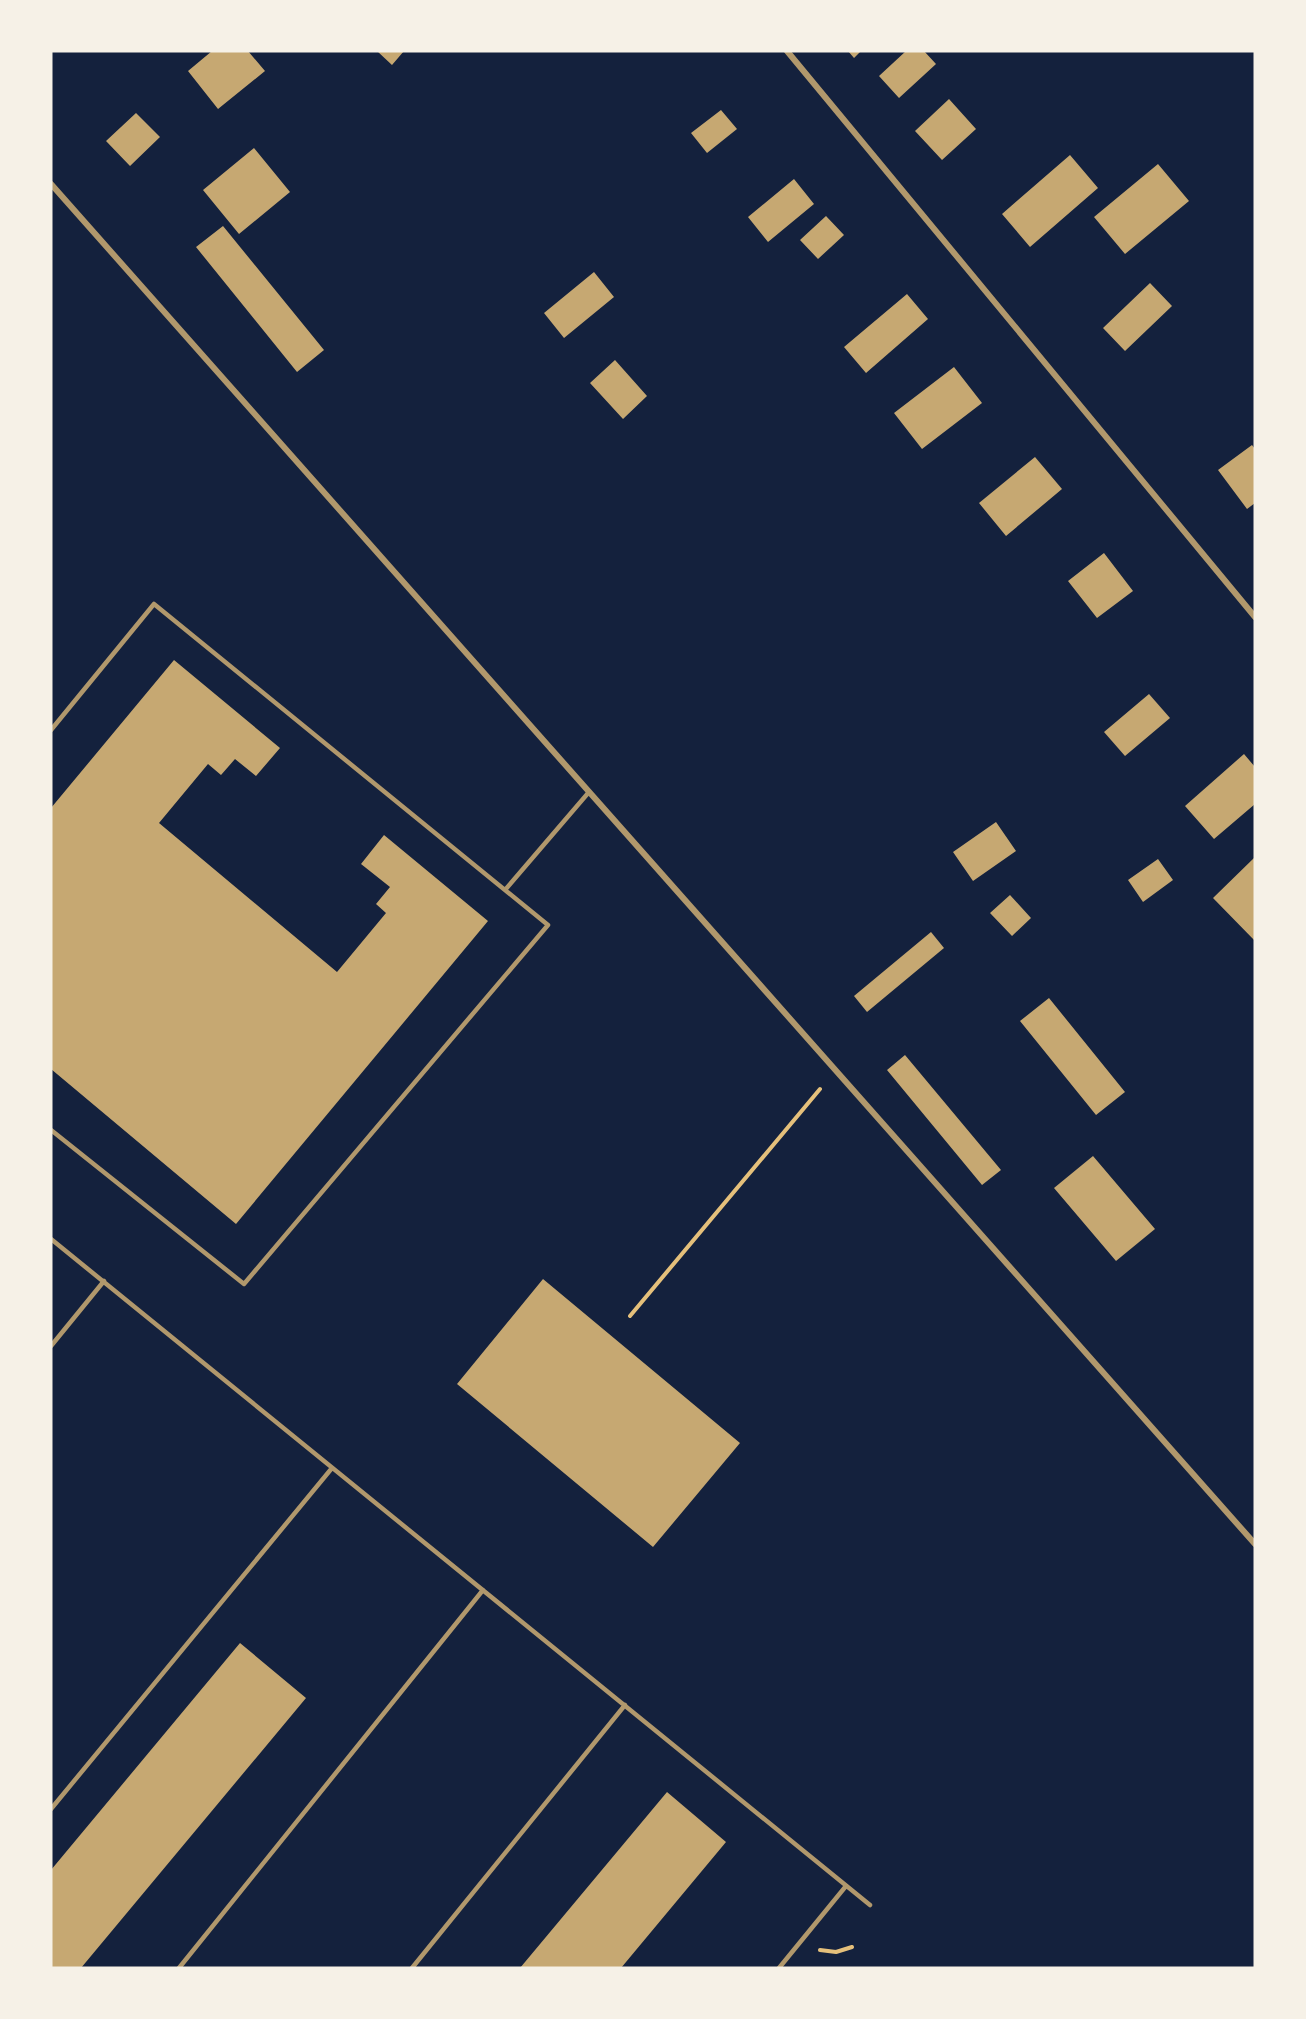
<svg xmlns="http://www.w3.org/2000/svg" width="1306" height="2019" font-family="Roboto,sans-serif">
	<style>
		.building { fill: #c6a872 }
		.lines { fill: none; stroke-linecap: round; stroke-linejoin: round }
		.path { stroke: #e5c07b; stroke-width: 4 }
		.service { stroke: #b1986c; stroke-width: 4.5 }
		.minor { stroke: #b1986c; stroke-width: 6 }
	</style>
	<rect width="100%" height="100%" fill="#14213d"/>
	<path class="building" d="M212,51H248L265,71L218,109L188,71Z
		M377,51H404L392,65Z
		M848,51H861L854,58Z
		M906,51H924L936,64L899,98L879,76Z
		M949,99L976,129L942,160L915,131Z
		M721,110L737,129L707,153L691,133Z
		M136,113L160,137L130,166L106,141Z
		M254,148L290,192L239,234L203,190Z
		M1070,155L1098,188L1030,247L1002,214Z
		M1158,164L1189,201L1125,254L1094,217Z
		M794,179L814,204L768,242L748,217Z
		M826,216L844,235L818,259L800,240Z
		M223,226L324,350L297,372L196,247Z
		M594,272L614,297L564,338L544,313Z
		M1150,283L1172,306L1125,351L1103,328Z
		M907,294L928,319L866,373L844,347Z
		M615,360L647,396L623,419L590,383Z
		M954,367L982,403L922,449L894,413Z
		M1252,445L1255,449V503L1247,509L1218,470Z
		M1035,457L1062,489L1006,536L979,503Z
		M1104,553L1133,591L1097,618L1068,581Z
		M174,660L280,748L256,776L235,759L221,775L208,764L159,823L337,972L386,913L376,904L390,887L361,864L384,835L488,921L236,1224L51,1069V808Z
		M1149,694L1170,718L1125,756L1104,732Z
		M1244,754L1255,767V804L1214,839L1185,806Z
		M996,822L1016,851L973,881L953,852Z
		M1255,857V941L1213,898Z
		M1158,859L1173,880L1143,902L1128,880Z
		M1010,895L1031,918L1012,936L990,913Z
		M931,932L944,948L867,1012L854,996Z
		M1049,998L1125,1092L1096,1115L1020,1021Z
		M905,1055L1001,1170L982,1185L887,1070Z
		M1093,1156L1155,1229L1116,1261L1054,1188Z
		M543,1279L740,1443L653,1547L457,1384Z
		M240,1643L306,1698L81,1968H51V1870Z
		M667,1792L726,1842L621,1968H520Z"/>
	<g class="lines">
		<path class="path" d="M630,1316L820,1089
			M820,1950L836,1952L852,1947"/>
		<path class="service" d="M51,730L154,604L548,925L244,1284L51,1130
			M505,890L589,792
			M51,1239L870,1905
			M51,1346L104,1281
			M51,1809L332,1468
			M179,1968L483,1590
			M412,1968L625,1705
			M779,1968L846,1886"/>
		<path class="minor" d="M787,51L1255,617
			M51,184L1255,1544"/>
	</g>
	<rect width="1306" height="2019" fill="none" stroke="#f6f1e7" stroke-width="105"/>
</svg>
